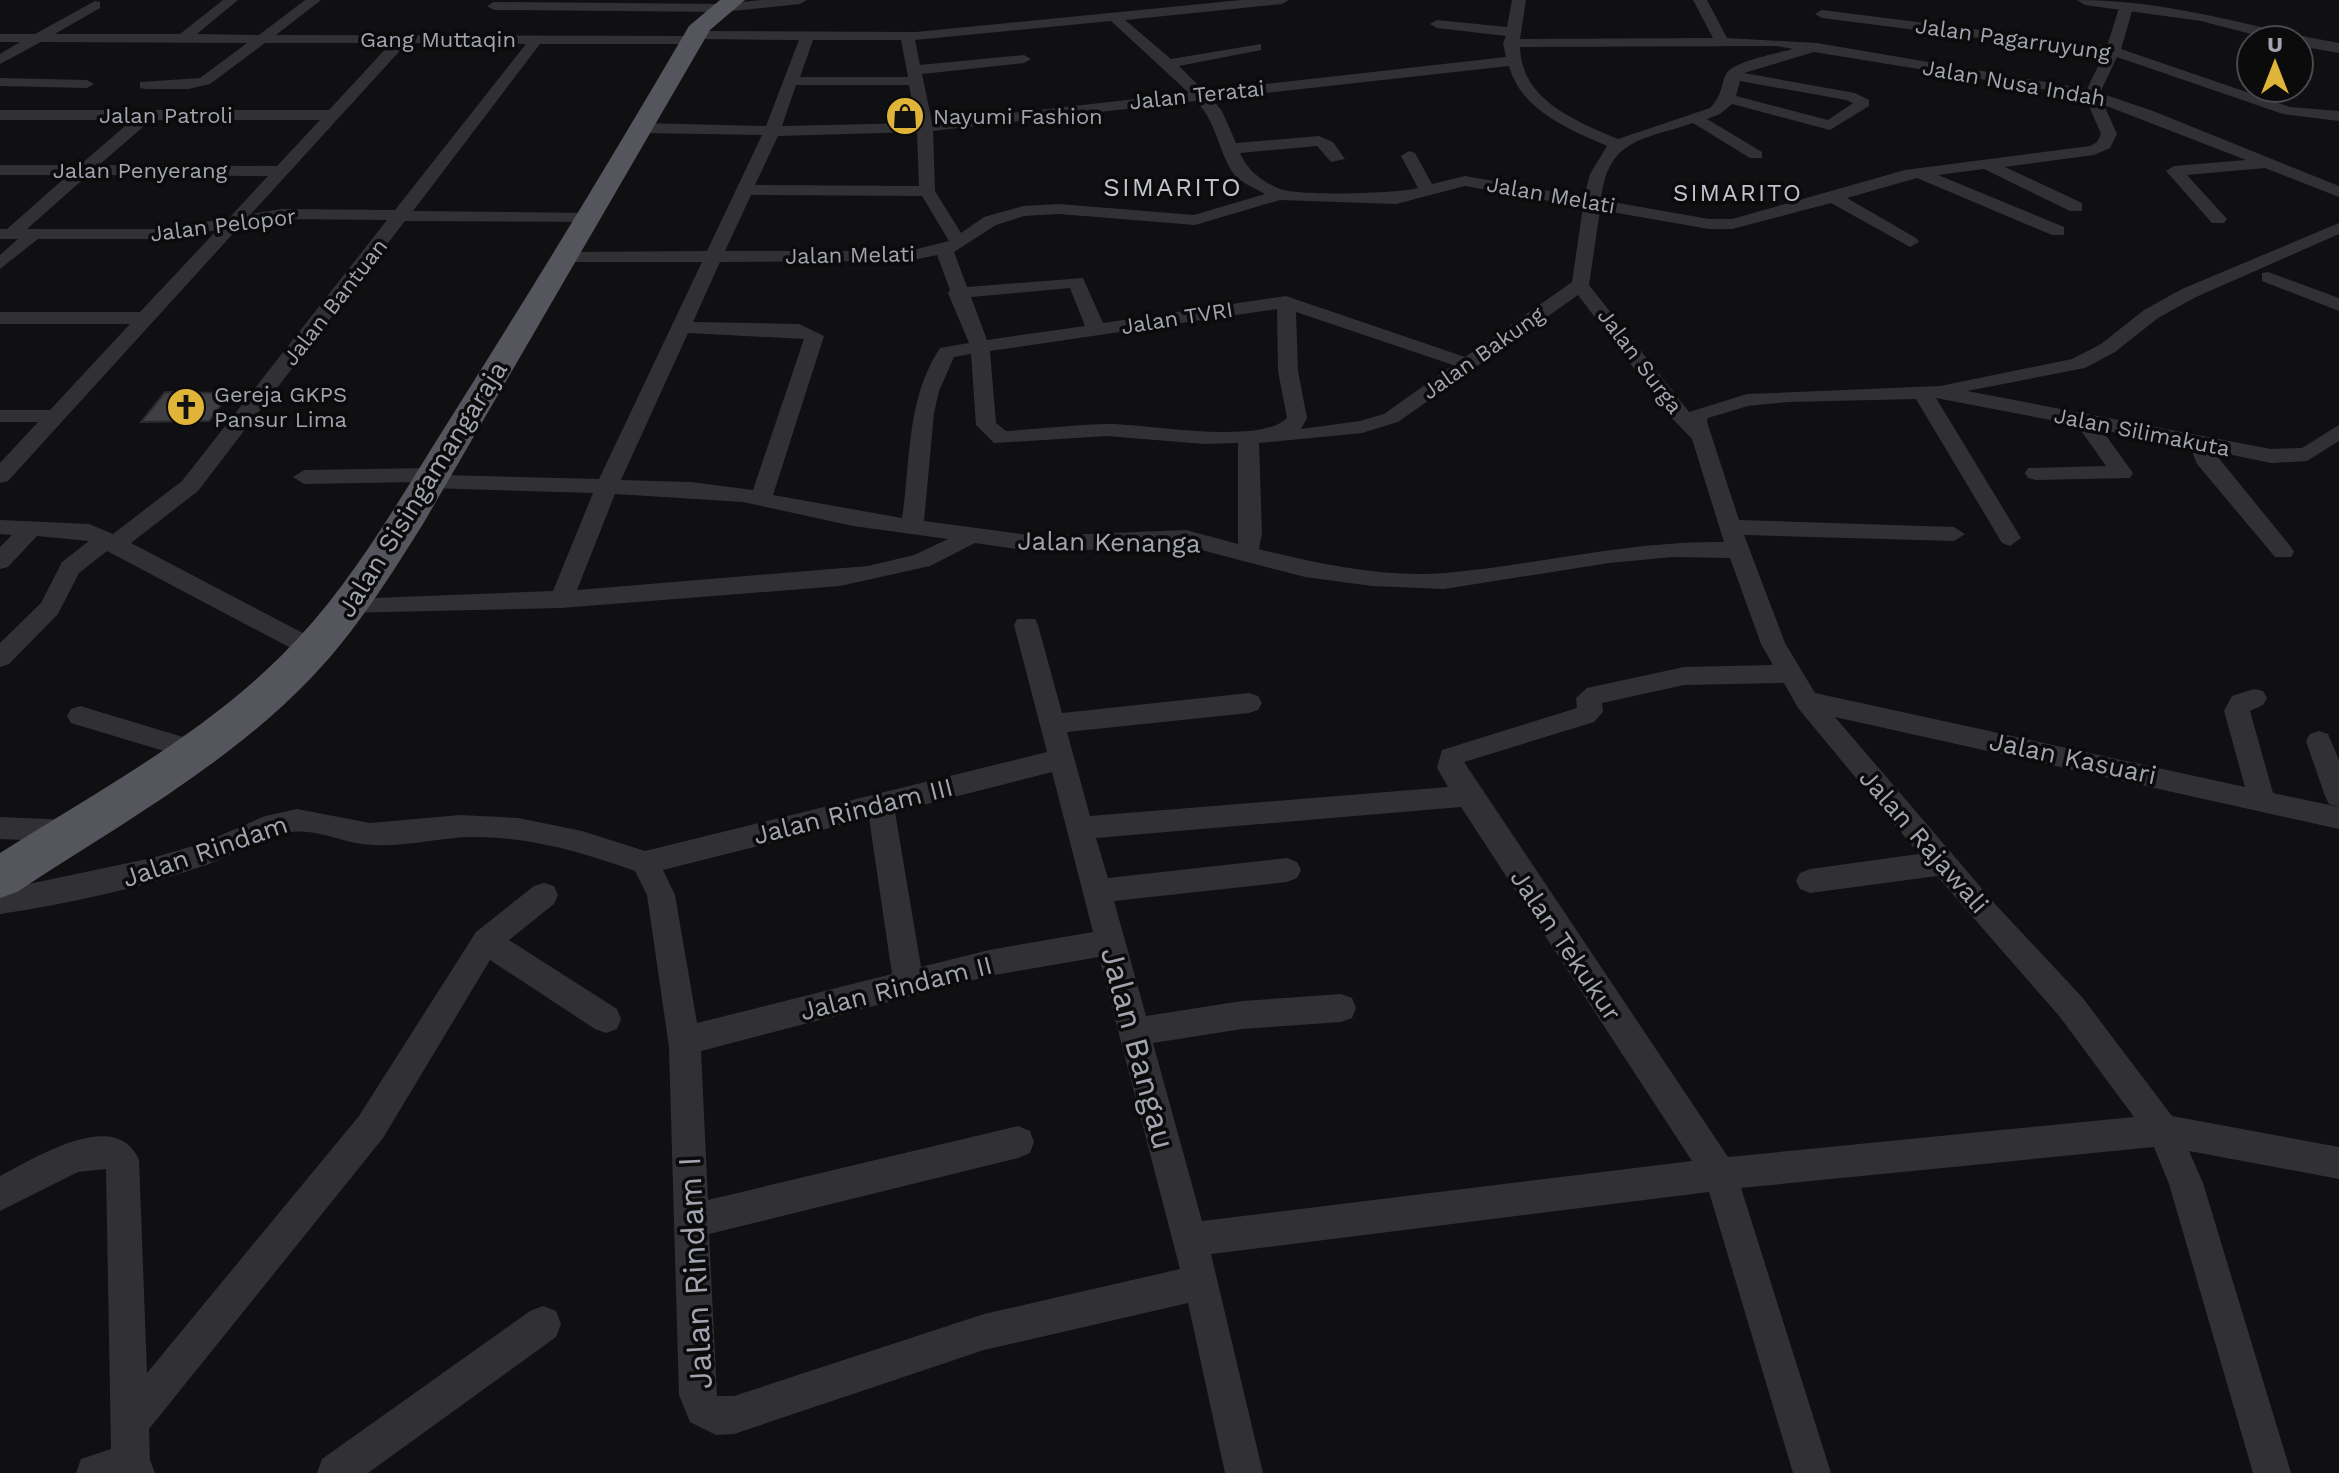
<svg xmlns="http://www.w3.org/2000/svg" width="2339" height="1473" font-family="'Work Sans',sans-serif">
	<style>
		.building { fill: #3f4044; stroke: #2a2a2c; stroke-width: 2 }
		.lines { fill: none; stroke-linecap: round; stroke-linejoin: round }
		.minor { fill: #313135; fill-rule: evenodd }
		.tertiary { fill: #313135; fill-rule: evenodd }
		.trunk { fill: #55565d; fill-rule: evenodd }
		.labels { text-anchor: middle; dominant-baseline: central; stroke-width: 7; stroke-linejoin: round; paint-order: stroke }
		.far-street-label { font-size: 22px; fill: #a2a5b0; stroke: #0b0b0c }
		.far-poi-label { font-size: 22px; fill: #a2a5b0; stroke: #0b0b0c; text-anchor: start }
		.far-neighbourhood-label { font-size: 24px; letter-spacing: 2px; fill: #c2c4cd; stroke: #0b0b0c }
		.far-quarter-label { font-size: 26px; letter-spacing: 2px; fill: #c2c4cd; stroke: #0b0b0c }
		.street-label { font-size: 26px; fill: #a2a5b0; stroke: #0b0b0c }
		.near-street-label { font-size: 32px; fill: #a2a5b0; stroke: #0b0b0c }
	</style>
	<rect width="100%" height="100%" fill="#100f11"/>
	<path class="building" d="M165,392L230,393L209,421L141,422Z"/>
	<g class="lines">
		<path class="minor" d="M223,0H238L197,34L259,35L305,0H321L276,35L690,36L696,31L916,32L1241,0H1289L1282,4L1125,20L1171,59L1261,44V50L1179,66L1204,91L1506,57L1503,43L1506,36L1437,28L1430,24L1437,20L1507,27L1512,0H1526L1520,39L1713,38L1693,0H1707L1727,38L1817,43L2087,89L2104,54L1822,18L1815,14L1822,10L2107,46L2119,8L2126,4L2133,8L2121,49L2290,107L2339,111V121L2283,114L2117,57L2100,93L2153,111L2339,186V197L2265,168L2187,175L2227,219L2224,223H2212L2166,171L2174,166L2246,160L2104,105L2117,134L2110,148L2094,155L2005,167L2082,203V211H2070L1984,169L1938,175L2064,227V235H2052L1917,178L1847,198L1916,238L1919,242L1910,247L1831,203L1732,229H1709L1600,210L1589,285L1689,412L1747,394L1940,386L2072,359L2101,344L2144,310L2182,289L2339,223V234L2196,297L2158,318L2115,352L2085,368L1967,391L2271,449L2302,448L2339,425V441L2307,461L2271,463L2213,451L2291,547L2294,552L2291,557H2275L2197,464L2190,447L2102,430L2133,473L2130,478L2036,480L2028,478L2025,473L2028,468L2106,466L2077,425L1936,398L2021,538L2010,546L2002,543L1916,399L1788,402L1748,406L1708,418L1707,422L1739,520L1954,527L1965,534L1954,541L1744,535L1785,643L1815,693L2245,787L2224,711L2232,696L2254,689L2263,691L2267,698L2263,705L2250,711L2273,793L2339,807V829L1835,717L1996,905L2082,997L2172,1116L2339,1147V1179L2189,1151L2203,1183L2291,1473H2253L2169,1184L2154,1147L1741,1188L1831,1473H1793L1709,1192L1211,1254L1263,1473H1225L1188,1303L984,1350L734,1434L716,1435L690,1422L679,1395L669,1047L647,895L635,871C582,852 527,836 470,837C437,838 406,847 373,845C343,844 315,826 284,833C255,839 229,858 200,867C135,889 68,904 0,914V890L152,858L203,843L265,816L297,809L370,823L460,815L518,818L582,831L645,851L1047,752L1014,625L1017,619H1035L1038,625L1062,713L1249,693L1258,696L1262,703L1258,710L1249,713L1067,732L1090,816L1448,787L1437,768L1442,750L1577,708L1576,698L1587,688L1684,667L1773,665L1761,644L1730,558L1673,557L1609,563L1444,589L1372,586L1305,577L1186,546L1037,552L975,543L930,566L840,586L561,608L340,613L336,607L340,601L348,599L553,591L593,493L429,488L419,482L304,484L293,477L304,470L433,468L443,475L599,479L702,262H568L559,257L568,252L707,251L762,135L642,133L634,128L642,123L766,126L799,40L700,39L693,44H540L413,211L590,213L599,218L596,222L405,221L198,491L131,543L322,643L325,649L322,655H304L107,551L79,573L58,614L9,664L0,667V643L41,603L62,562L89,541L37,536L8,567L0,569V547L12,535L0,534V520L89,524L113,534L182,481L387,220L282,219L240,226L8,481L0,483V463L38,422H0V410H50L130,324H0V312H140L217,230L163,239H38L0,269V255L18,239H0V229H7L68,175H0V165H80L132,120H0V110H329L391,43H265L210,84L189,89H145L140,88V82L200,78L247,43L41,42L0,64V54L20,42H0V34H35L95,1L100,2V8L55,34H180ZM1111,21L1189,93L932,122L922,74L1024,63L1031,59L1024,55L920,65L915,40ZM813,40H901L908,77H800ZM407,43L526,44L395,210L282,209L251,214ZM1776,46L1793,49C1779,53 1733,61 1726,74C1720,88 1722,96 1710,108L1618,139C1576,121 1521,100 1520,47ZM1814,52L2072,94L2086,99L2101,134L2097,142L2090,146L1905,170L1732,219H1709L1601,200C1608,138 1643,140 1693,123L1750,158H1762V152L1707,119L1720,114L1732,104L1830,130L1869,106V100L1855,93L1744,73ZM1509,66C1521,110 1568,129 1607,146L1590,174L1584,197L1465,176L1432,184L1415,153L1409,151L1401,156L1418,188C1396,194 1300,196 1280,189C1261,181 1248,171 1240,153L1317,146L1331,162L1345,159L1333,142L1319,136L1236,143L1222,111L1212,99ZM1740,81L1846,100L1853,103L1828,120L1736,96ZM796,85H909L916,123L782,126ZM1196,101C1217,123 1218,150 1233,173C1239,182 1255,188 1265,194L1194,215L1059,204L1023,206L984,217L961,233L935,191L933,131ZM151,120H320L277,166L99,165ZM917,132L919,186L755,185L778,136ZM88,175L268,176L229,218L163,229H27ZM1465,186L1583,207L1572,282L1465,357L1286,296L1103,323L1083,278L967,287L954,252L996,225L1024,216L1059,214L1195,225L1280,200L1396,204ZM751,195L922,196L949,241L909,251H725ZM937,255L950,290L948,293L969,343L940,348C906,399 911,460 902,518L773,495L824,336L799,324L693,322L720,262L909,261ZM1070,288L1085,326L987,340L971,297ZM1578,295L1670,416L1692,439L1724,542C1627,541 1542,564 1446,573C1385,578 1318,564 1259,549L1262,533L1259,443L1362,433L1398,422ZM1277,309L1278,371L1287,418C1260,446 1144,423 1105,424C1072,425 1039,429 1006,431L996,423L990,351ZM1296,312L1453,365L1384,414L1360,421L1301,429L1307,418L1298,371ZM688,333L804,339L753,490L691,482L621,480ZM971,354L976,425L994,443L1107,436L1204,444L1238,443V544L1186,530L1037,536L924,521L934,413L939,391L954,357ZM615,494L743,502L853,526L948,539L914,555L868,566L577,590ZM1784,683L1798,708L1919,854L1810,869L1800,873L1796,881L1800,889L1810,893L1937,876L2060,1017L2134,1117L1728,1157L1464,762L1594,722L1603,712L1602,703L1684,685ZM1052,772L1093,932L989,950L921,967L895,812ZM1461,807L1692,1161L1202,1221L1153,1043L1242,1029L1341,1022L1352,1018L1356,1008L1352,998L1341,994L1242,1001L1146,1016L1114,901L1287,882L1297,878L1301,870L1297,862L1287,858L1108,878L1096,838ZM869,818L892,974L697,1023L675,895L663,870ZM1099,957L1180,1269L984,1314L734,1396H717L709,1234L1018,1158L1030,1153L1034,1142L1030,1131L1018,1126L708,1200L701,1051L989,976Z
			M761,0H807L800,4L723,12L494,10L487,6L494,2L723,4Z
			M0,78L87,80L94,84L87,88L0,86Z
			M2268,272L2339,298V311L2262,281V273Z
			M80,706L203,743L207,750L203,757L194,760L71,723L67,716L71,709Z
			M2319,731L2328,734L2339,760V807L2329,804L2325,796L2306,741L2310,734Z
			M0,817L71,820L81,823L85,831L81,839L71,842L0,839Z
			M544,883L554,886L558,895L554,904L509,940L617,1009L621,1019L617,1029L606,1033L595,1029L490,960L383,1138L149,1429L150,1460L155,1473H76L81,1459L111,1449L106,1169L78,1172L0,1211V1176C34,1159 116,1106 139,1160L147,1373L359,1116L476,932L534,886Z
			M543,1306L556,1311L561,1324L556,1337L368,1473H317L322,1459L530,1311Z"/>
		<path class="tertiary" d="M2077,0C2172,0 2247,27 2339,43V53L2299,46V40H2274L2201,21L2085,5Z"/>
		<path class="trunk" d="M720,0H745L710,30L423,524C389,578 356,631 312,677C228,765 117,826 17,892L0,898V853C96,792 201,736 282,655C351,587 398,501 450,419C532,289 612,158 689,26Z"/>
	</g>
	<defs>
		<symbol id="shop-disc" viewBox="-11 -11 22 22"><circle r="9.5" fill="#e0b438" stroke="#0b0b0c"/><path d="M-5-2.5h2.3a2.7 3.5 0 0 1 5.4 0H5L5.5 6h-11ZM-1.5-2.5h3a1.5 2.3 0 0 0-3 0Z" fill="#111"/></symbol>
		<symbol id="church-disc" viewBox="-11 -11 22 22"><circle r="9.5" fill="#e0b438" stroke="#0b0b0c"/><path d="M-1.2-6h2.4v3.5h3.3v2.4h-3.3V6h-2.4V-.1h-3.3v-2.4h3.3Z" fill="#111"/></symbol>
	</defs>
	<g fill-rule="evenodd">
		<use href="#shop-disc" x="883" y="94" width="44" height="44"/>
		<use href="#church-disc" x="164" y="385" width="44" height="44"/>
	</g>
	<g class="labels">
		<g class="far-street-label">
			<text x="438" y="39">Gang Muttaqin</text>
			<text transform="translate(2013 39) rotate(8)">Jalan Pagarruyung</text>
			<text transform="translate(2014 83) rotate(10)">Jalan Nusa Indah</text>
			<text transform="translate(1197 95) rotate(-6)">Jalan Teratai</text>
			<text x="166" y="115">Jalan Patroli</text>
			<text x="140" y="170">Jalan Penyerang</text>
			<text transform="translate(1551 195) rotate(10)">Jalan Melati</text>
			<text transform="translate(223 225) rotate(-7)">Jalan Pelopor</text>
			<text transform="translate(850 255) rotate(-1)">Jalan Melati</text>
			<text transform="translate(335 302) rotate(-52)">Jalan Bantuan</text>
			<text transform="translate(1177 318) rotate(-9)">Jalan TVRI</text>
			<text transform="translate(1483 353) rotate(-35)">Jalan Bakung</text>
			<text transform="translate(1640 361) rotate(53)">Jalan Surga</text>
			<text transform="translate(2142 432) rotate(11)">Jalan Silimakuta</text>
		</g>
		<g class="far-poi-label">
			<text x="933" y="116">Nayumi Fashion</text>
			<text x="214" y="394">Gereja GKPS<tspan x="214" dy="25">Pansur Lima</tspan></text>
		</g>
		<g class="far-neighbourhood-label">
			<text x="1738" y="193">SIMARITO</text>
		</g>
		<g class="far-quarter-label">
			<text x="1173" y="187">SIMARITO</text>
		</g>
		<g class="street-label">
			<text transform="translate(422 489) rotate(-58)">Jalan Sisingamangaraja</text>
			<text transform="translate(1109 542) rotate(1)">Jalan Kenanga</text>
			<text transform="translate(2073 758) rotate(12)">Jalan Kasuari</text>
			<text transform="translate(853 811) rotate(-14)">Jalan Rindam III</text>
			<text transform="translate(1924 841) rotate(49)">Jalan Rajawali</text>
			<text transform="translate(205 851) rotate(-19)">Jalan Rindam</text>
			<text transform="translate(1566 945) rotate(56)">Jalan Tekukur</text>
			<text transform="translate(896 988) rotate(-14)">Jalan Rindam II</text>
		</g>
		<g class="near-street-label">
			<text transform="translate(1138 1048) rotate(75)">Jalan Bangau</text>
			<text transform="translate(695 1273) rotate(-93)">Jalan Rindam I</text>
		</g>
	</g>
	<g transform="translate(2275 64)"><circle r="38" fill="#0b0b0c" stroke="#47494e" stroke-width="2"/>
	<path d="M0-6L14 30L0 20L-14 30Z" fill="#e0b438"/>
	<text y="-12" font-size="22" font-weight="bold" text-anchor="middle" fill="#a2a5b0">U</text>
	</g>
</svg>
